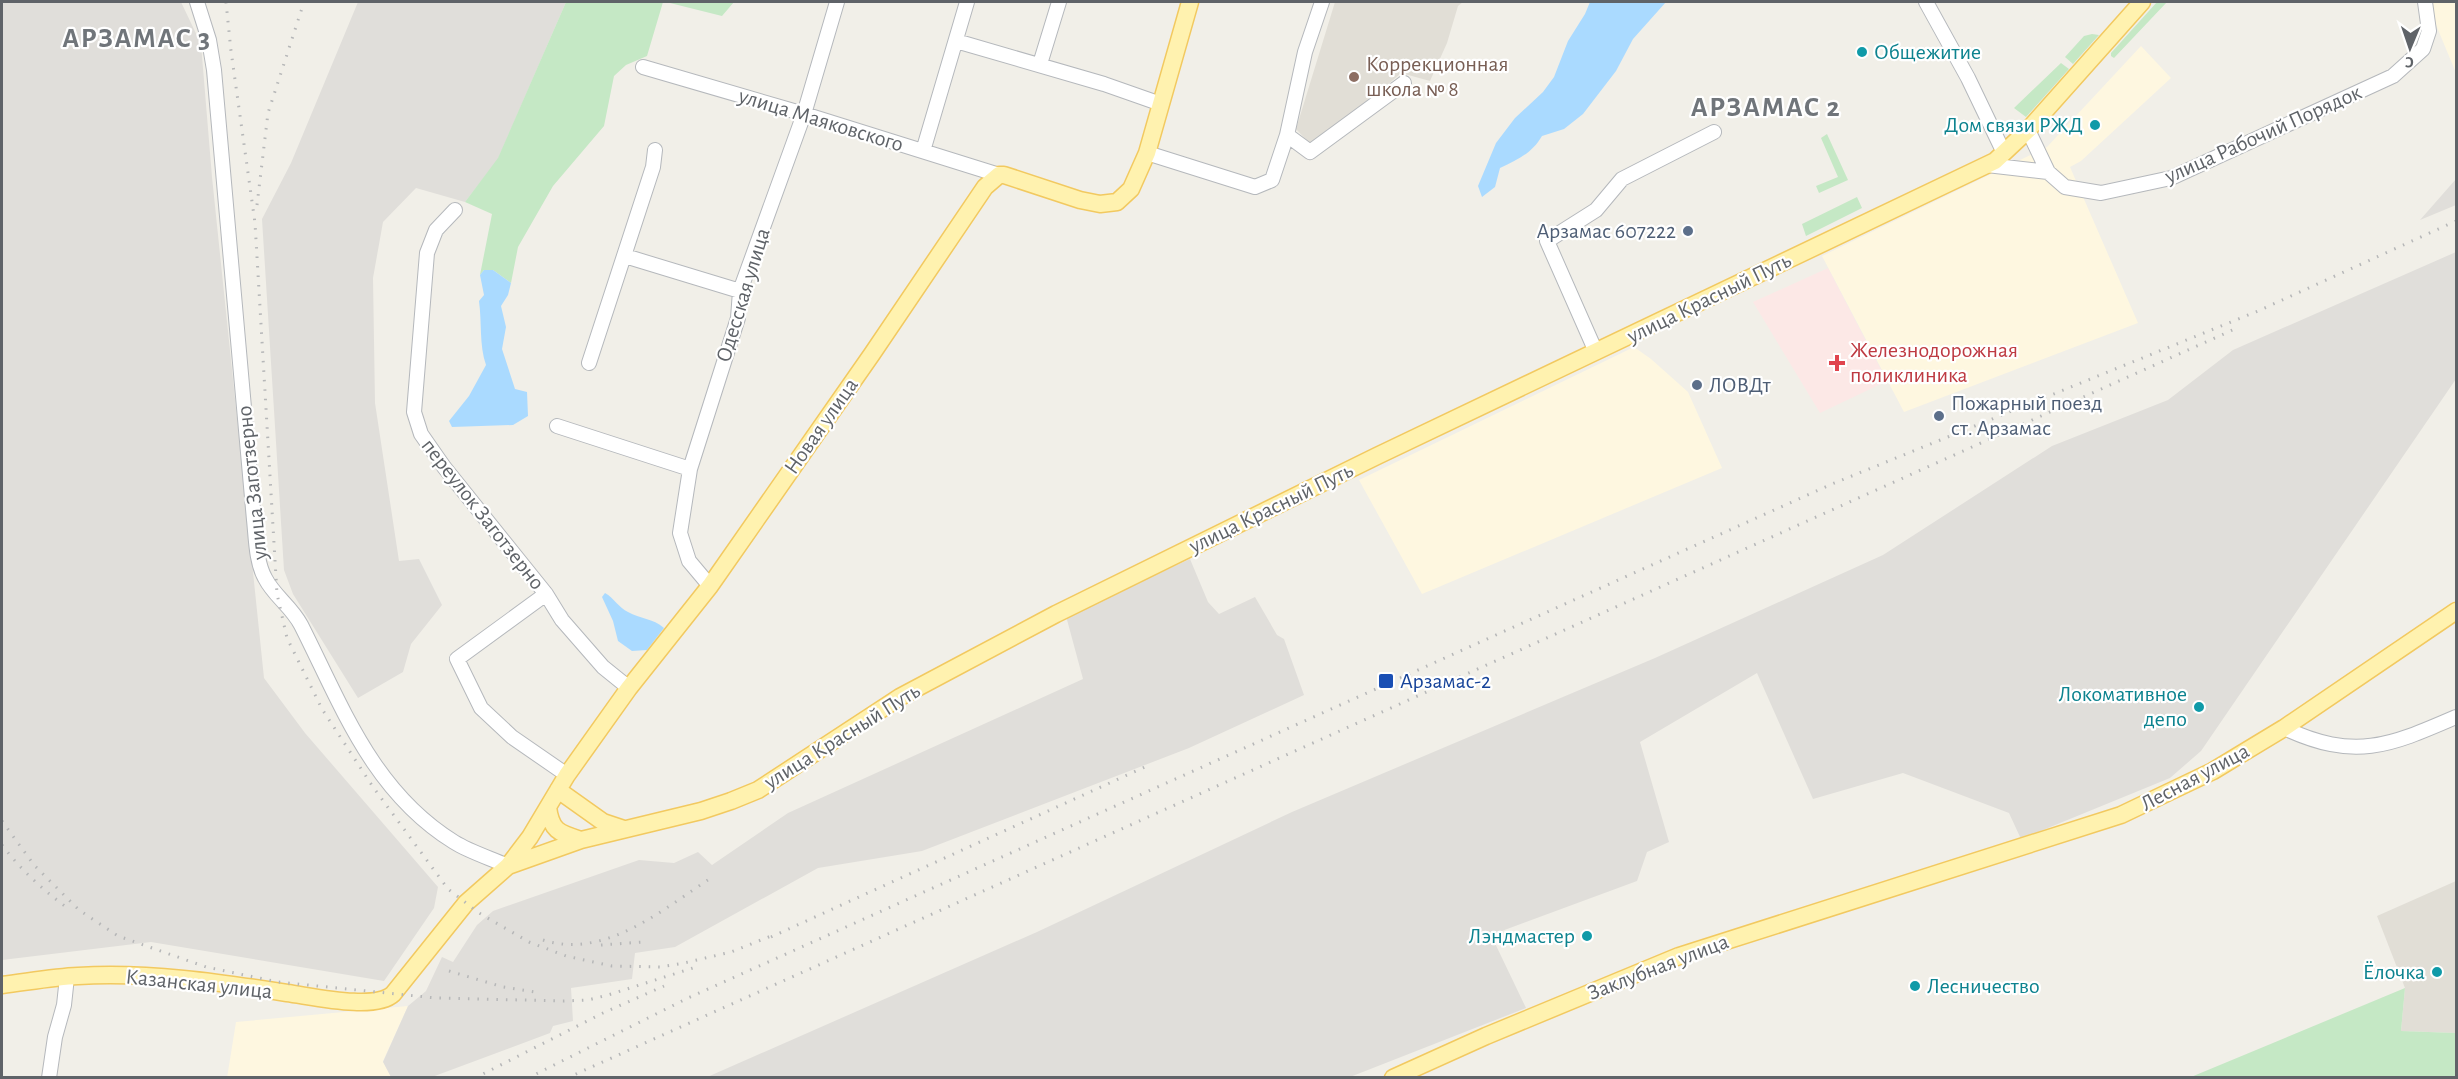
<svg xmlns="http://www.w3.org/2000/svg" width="2458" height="1079" font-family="'Alegreya Sans',sans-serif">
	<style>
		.commercial { fill: #fef7e0 }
		.industrial { fill: #e0deda }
		.education { fill: #e1ded6 }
		.medical { fill: #fce8e6 }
		.green { fill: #c5e8c5 }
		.water { fill: #aadaff }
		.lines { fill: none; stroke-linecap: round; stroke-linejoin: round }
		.minor-casing { stroke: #b5b8bc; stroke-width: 16 }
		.major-casing { stroke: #f2c960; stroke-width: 19 }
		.minor { stroke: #fff; stroke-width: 14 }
		.major { stroke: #fff2af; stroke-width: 16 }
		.rail { stroke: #b6b7b8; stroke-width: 3; stroke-dasharray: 1.5 8; stroke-linecap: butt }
		.culture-dot { fill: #0f9aa8; stroke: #fff; stroke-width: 2 }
		.education-dot { fill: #8d6e63; stroke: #fff; stroke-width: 2 }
		.service-dot { fill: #5c6f8a; stroke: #fff; stroke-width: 2 }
		.health-dot { fill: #e0444e; stroke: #fff; stroke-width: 2 }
		.transit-dot { fill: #1a4fb4; stroke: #fff; stroke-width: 2 }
		.labels { text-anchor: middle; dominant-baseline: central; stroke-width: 4.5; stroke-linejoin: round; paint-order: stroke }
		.culture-label { font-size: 22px; fill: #0d838f; stroke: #fff; text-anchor: end }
		.education-label { font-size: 22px; fill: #785e54; stroke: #fff; text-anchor: start }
		.street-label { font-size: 22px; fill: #5f6368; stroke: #fff }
		.service-label { font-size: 22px; fill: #4e5e75; stroke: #fff; text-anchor: start }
		.health-label { font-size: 22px; fill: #be3a42; stroke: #fff; text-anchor: start }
		.transit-label { font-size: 22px; fill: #164399; stroke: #fff; text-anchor: start }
		.district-label { font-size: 28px; font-weight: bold; letter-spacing: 1.5px; fill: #70757a; stroke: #fff }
	</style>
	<rect width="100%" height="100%" fill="#f1efe8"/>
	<path class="commercial" d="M2428,2H2456V73L2427,3Z
		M2141,46L2171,78L2081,161L2070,167L2138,323L1904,412L1822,256L2047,147Z
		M1634,347L1651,359L1688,392L1722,468L1422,594L1359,480Z
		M408,1006L383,1061L391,1077L227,1078L236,1022Z"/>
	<path class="industrial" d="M2,2H181L201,44L212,177L264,678L305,733L438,887L434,908L384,981L151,942L2,960Z
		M358,2H566L498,159L465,202L416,188L383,222L373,278L375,403L399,561L419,559L442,605L411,644L403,672L358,698L293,594L284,570L262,219L291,163Z
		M2456,179V205L2420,220Z
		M2456,252V379L2201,751L2170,778L2021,839L2009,813L1903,773L1813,799L1757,673L1640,742L1669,842L1647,852L1637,881L1491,935L1526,1008L1350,1077L705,1078L1037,932L1292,812L1655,658L1883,555L2052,446L2168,400L2233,350Z
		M1190,559L1208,602L1219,614L1255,597L1277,635L1284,639L1304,695L1189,748L922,851L818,868L675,947L635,953L632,979L571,988L573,1021L553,1026L550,1033L432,1077H391L383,1062L408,1006L426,991L442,957L453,962L477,925L493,911L639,860L674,863L698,852L712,865L788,813L1083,679L1066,616Z"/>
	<path class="education" d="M1335,2H1463L1458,6L1447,43L1430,81L1401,73L1315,149L1296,129Z
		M2456,881V1033L2401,1031L2405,988L2377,916Z"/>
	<path class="medical" d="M1828,268L1887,381L1820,413L1753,302Z"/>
	<path class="green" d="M566,2H663L647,56L626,65L614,76L604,126L553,186L518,247L511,283L493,270H484L480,275L492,214L465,202L498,158Z
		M666,2H734L722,16Z
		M2157,2H2167L2114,58L2111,56V53Z
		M2092,34L2099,35L2073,64L2065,57L2084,36Z
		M2061,63L2069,69L2026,117L2014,108Z
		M1827,134L1848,180L1819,193L1816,186L1838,177L1821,138Z
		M1857,197L1862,208L1806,236L1802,224Z
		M2405,988L2401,1031L2456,1033V1077H2191Z"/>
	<path class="water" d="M1590,2H1666L1633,39L1616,71L1583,114L1564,129L1542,136C1532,153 1519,159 1500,168L1495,187L1482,197L1478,186L1496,143L1515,118L1543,92L1554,77L1568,41L1585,14Z
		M484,270H493L511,283L508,295L501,306L506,327L502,349L515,389L527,392L528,416L513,425L452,427L449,421L469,396L486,365C479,345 482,323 479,301L484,295L480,275Z
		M605,593C614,598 619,608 628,612C640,619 653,618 664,628L647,650L632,651L618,641L613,621L602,597Z"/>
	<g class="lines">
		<defs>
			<path id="minor" d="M197,2L209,40L214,70L254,520C256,538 256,562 265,578C274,596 291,606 301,625C342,706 372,791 454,842C470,852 490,858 508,866
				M1926,2L1968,78L2004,153
				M956,41L1104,84L1161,104
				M1040,64L1059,2
				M643,67L804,114L999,175
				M2028,130L2048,172L2065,187L2101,193L2171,178L2393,76L2423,49L2429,31L2425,2
				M1287,135L1310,152L1404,83
				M923,151L967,2
				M1147,153L1255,187L1272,180L1287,135L1305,52L1322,2
				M1987,165L2048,172
				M455,210L436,230L427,253L414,412L421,434L444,467L546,594L562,620L603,667L629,688
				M625,256L740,291
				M1596,352L1547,241L1596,210L1622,179L1714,132
				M589,363L653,167L655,150
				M557,426L690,469
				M710,586L689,561L680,533L690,469L738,318L740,291L804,114L837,2
				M546,594L457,659L481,708L512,737L567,775
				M2284,728C2355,761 2389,746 2456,717
				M49,1078L55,1037L64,1005L67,977"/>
			<path id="major" d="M558,790L603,822L624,829
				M548,807C551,831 559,833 581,840
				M508,866L530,837L567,775L629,688L710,586L872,354L985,187L999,175H1004L1080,200L1100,204L1117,202L1131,189L1147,153L1190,2
				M2,985C27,982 53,977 78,976C149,972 218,982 287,993C311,996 375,1011 393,994L466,903L508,866L581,840L701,811L731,801L758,790L900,697L1056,614L1377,456L1995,161L2028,130L2142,2
				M1393,1078L1486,1036L1679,956L2121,815L2213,771L2284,728L2456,611"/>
		</defs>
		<use href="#minor" class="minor-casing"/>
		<use href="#major" class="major-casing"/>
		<use href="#minor" class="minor"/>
		<use href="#major" class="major"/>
		<path class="rail" d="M226,2L231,51L255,223L277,594L287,638L322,709L373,787L448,889L479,913L529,942L566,956L612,966L660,967L684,963L731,952L776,934
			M257,205L268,113L304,2
			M2,821L34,865L79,910L118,936L206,967L278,982L436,998L564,1001L588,1000L608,995L696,967
			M2,845C20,869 42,889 66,907
			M771,937L1147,766
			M543,940C605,960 663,909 711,878
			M601,945L643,942
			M449,971L503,987L541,993
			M475,1078L603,1013L664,986
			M528,1078L688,998L1832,484L2258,311L2456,221
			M567,1078L2237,328"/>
	</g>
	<g class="culture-dot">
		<circle cx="1862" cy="52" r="6"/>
		<circle cx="2095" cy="125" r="6"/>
		<circle cx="2199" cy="707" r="6"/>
		<circle cx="1587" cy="936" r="6"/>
		<circle cx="2437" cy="972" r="6"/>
		<circle cx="1915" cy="986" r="6"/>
	</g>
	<circle class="education-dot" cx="1354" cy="77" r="6"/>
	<g class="service-dot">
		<circle cx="1688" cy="231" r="6"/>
		<circle cx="1697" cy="385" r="6"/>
		<circle cx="1939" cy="416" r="6"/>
	</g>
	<path class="health-dot" d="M1834 354h6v6h6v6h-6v6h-6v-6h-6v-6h6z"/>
	<rect class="transit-dot" x="1378" y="673" width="16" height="16" rx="3"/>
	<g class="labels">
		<g class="culture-label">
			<text x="1874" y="52" text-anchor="start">Общежитие</text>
			<text x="2083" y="125">Дом связи РЖД</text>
			<text x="2187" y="694">Локомативное<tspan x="2187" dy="25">депо</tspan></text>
			<text x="1575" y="936">Лэндмастер</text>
			<text x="2425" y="972">Ёлочка</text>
			<text x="1927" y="986" text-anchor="start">Лесничество</text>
		</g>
		<g class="education-label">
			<text x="1366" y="64">Коррекционная<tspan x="1366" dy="25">школа № 8</tspan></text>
		</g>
		<g class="street-label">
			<text transform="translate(821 120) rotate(17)">улица Маяковского</text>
			<text transform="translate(2263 134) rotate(-24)">улица Рабочий Порядок</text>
			<text transform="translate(743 295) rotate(-73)">Одесская улица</text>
			<text transform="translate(1709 298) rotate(-26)">улица Красный Путь</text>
			<text transform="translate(821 426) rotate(-55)">Новая улица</text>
			<text transform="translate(252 483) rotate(-96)">улица Заготзерно</text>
			<text transform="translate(1271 508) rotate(-26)">улица Красный Путь</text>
			<text transform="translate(483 514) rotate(52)">переулок Заготзерно</text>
			<text transform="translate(842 736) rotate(-32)">улица Красный Путь</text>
			<text transform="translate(2195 777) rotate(-28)">Лесная улица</text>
			<text transform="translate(1658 967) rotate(-21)">Заклубная улица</text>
			<text transform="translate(199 984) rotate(6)">Казанская улица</text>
		</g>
		<g class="service-label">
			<text x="1676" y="231" text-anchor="end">Арзамас 607222</text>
			<text x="1709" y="385">ЛОВДт</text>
			<text x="1951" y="403">Пожарный поезд<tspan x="1951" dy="25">ст. Арзамас</tspan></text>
		</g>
		<g class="health-label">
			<text x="1850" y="350">Железнодорожная<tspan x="1850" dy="25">поликлиника</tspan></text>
		</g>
		<g class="transit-label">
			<text x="1400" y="681">Арзамас-2</text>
		</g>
		<g class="district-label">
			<text x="137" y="39">АРЗАМАС 3</text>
			<text x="1766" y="108">АРЗАМАС 2</text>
		</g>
	</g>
	<rect width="2458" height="1079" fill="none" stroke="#5f6368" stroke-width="6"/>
	<g transform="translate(2410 48) rotate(182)" stroke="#ffffff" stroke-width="4.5" paint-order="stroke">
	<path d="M0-4.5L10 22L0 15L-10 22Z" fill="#5f6368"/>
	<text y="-9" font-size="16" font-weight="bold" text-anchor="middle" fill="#5f6368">С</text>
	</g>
</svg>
